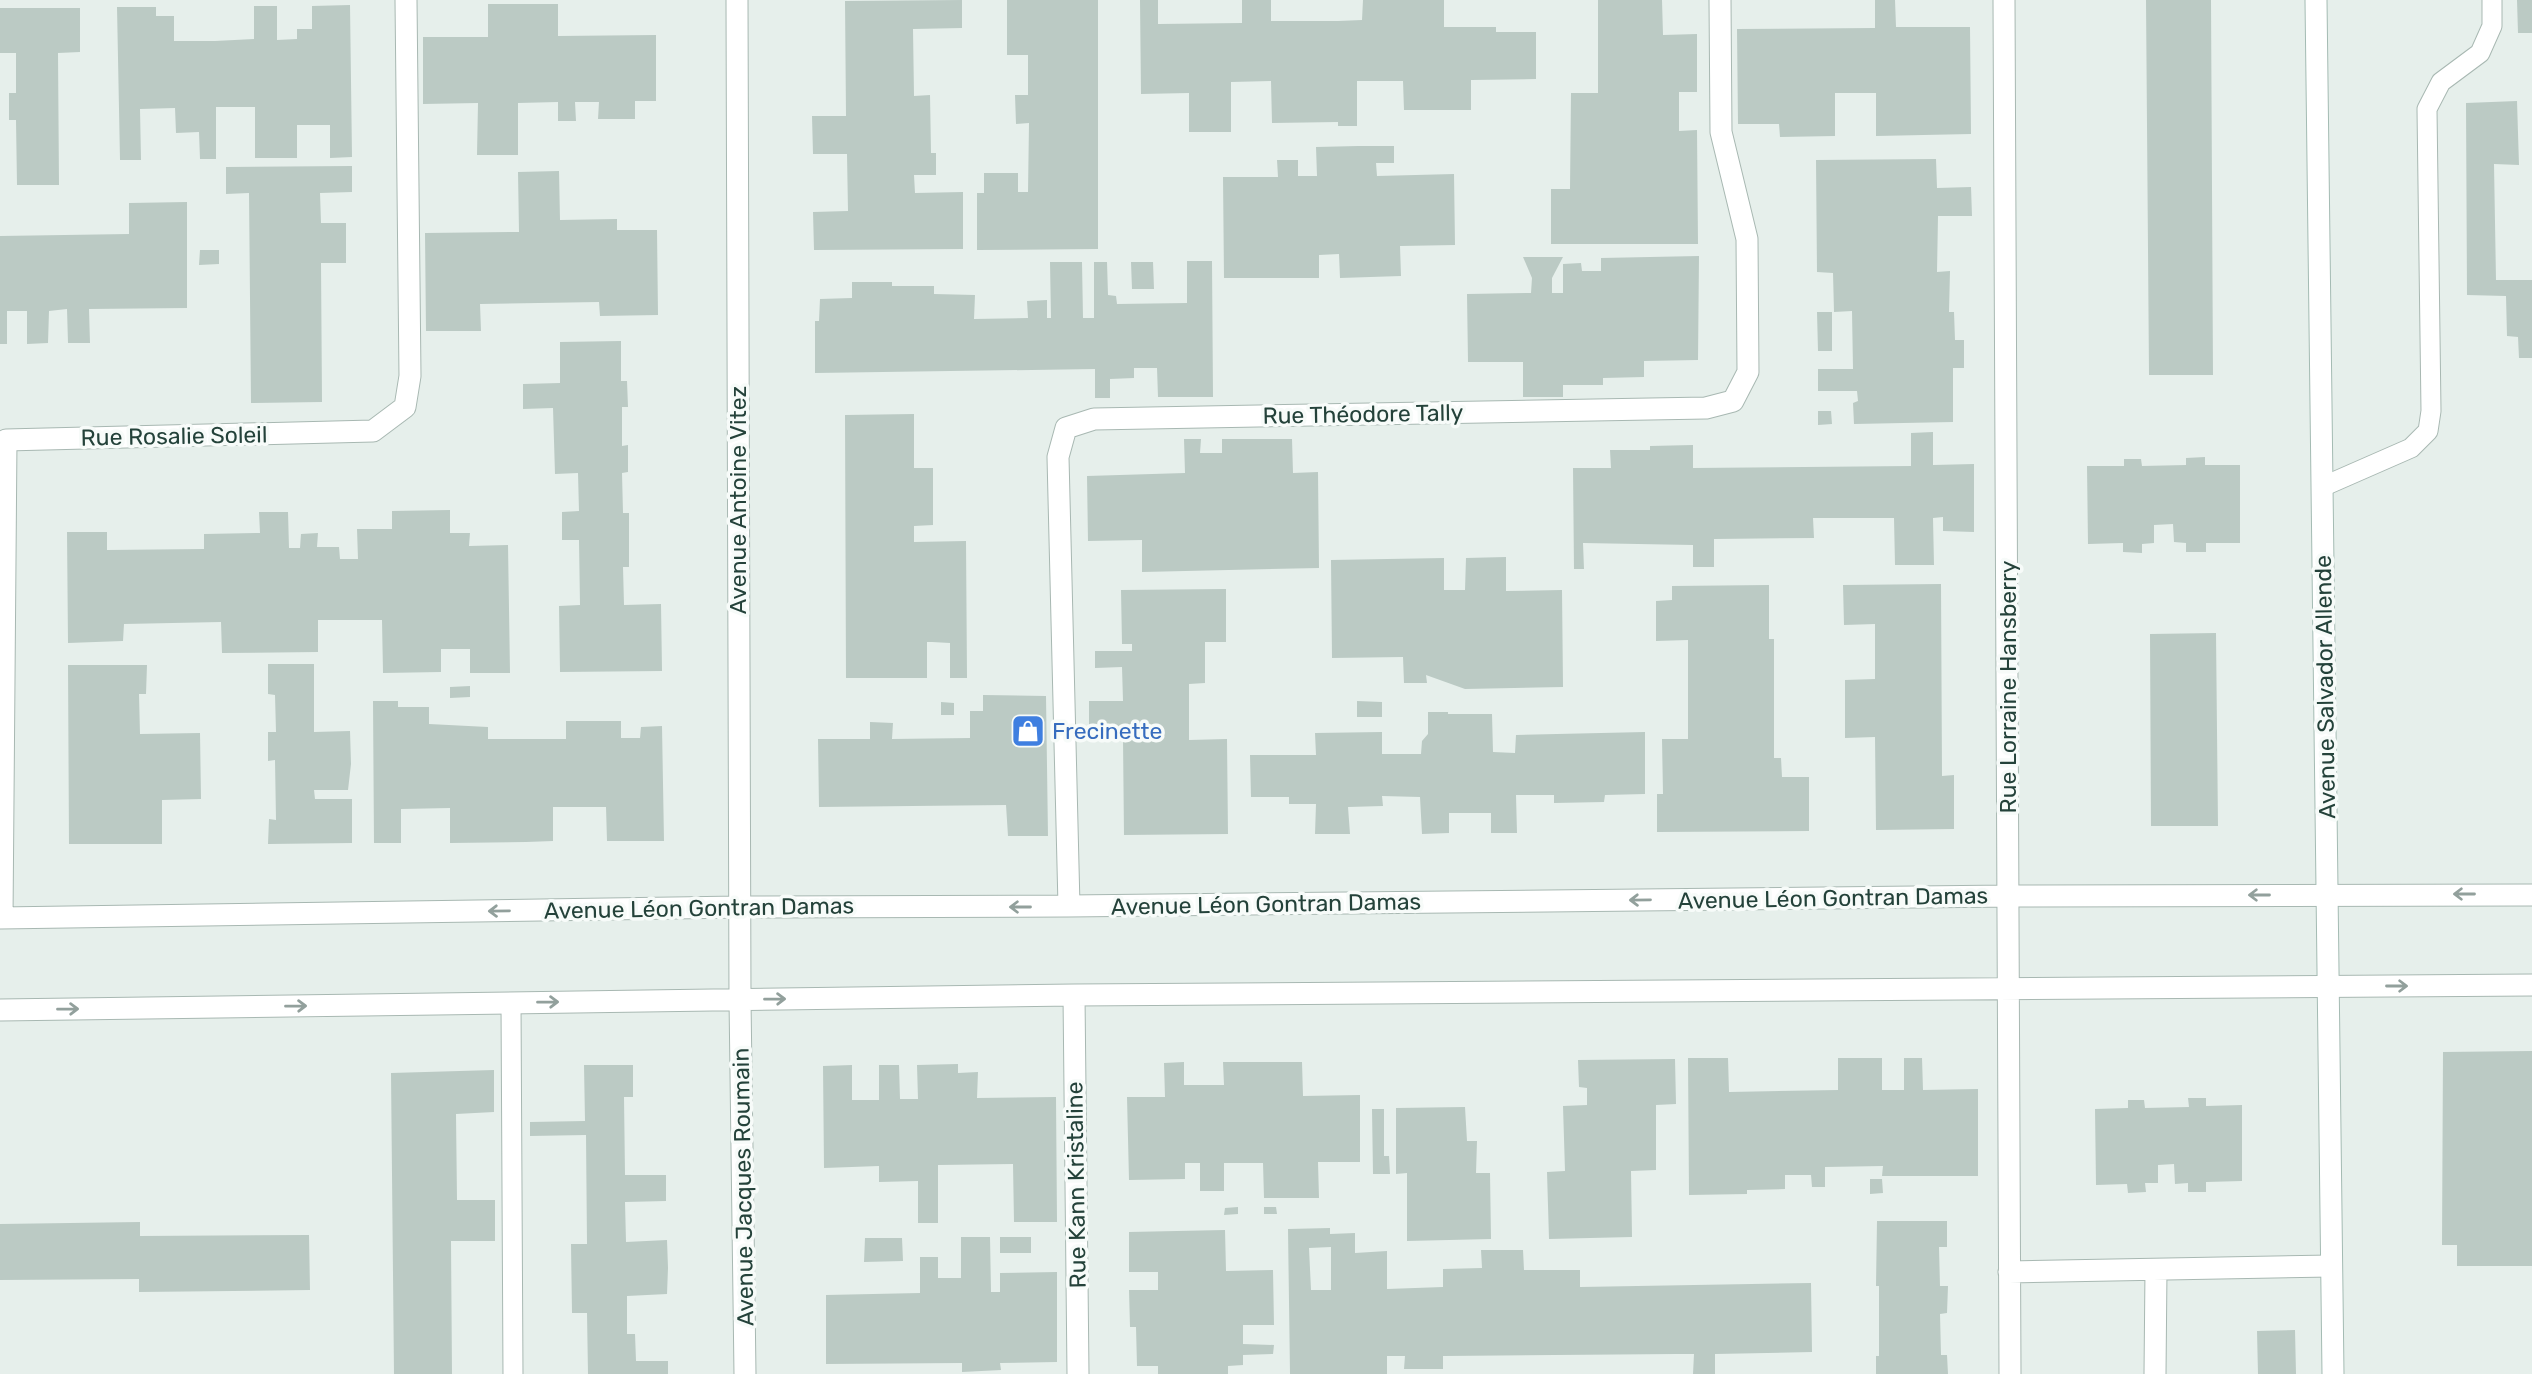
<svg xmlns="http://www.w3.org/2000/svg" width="2532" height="1374" font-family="Rubik,sans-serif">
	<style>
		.building { fill: #bbcac4; fill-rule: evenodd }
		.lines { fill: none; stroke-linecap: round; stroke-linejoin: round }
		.service-casing { stroke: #a8b8b2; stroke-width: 21 }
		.minor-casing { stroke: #a8b8b2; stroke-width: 23 }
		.secondary-casing { stroke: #a4bbb3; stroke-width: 23 }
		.service { stroke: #fff; stroke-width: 19 }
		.minor { stroke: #fff; stroke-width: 21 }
		.secondary { stroke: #fff; stroke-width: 21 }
		.oneway { stroke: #92a09c }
		.labels { text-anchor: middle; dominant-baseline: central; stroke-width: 7; stroke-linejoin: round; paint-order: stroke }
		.street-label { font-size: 23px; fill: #24423a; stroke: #f7fbf9 }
		.shop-label { font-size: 23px; fill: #366cbe; stroke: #f7fbf9; text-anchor: start }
	</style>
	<rect width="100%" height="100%" fill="#e6efeb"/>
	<path class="building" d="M962,0V28L913,29L914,96L930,95L931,153H936V175H914L915,193L963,192V249L814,250L813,212L848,211L847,154H813L812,116H846L845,1Z
		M1007,0H1098V249L977,250V193H984V173H1018V192H1028L1029,123L1016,124L1015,95H1028V55H1007Z
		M1140,0H1158V24L1242,23V0H1271V21H1338L1362,20L1363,0H1444V27H1496V32H1536V79L1471,80V110H1404L1403,81H1357V126H1338V122L1272,123L1271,81L1231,82V132H1189V93L1141,94Z
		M1598,0H1662L1663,35L1697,34V92H1679V131L1697,130L1698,244H1551V189H1570L1571,93H1598Z
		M1875,0H1895L1896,27H1970L1971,134L1876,136V93H1835V136L1780,137L1779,124H1738L1737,29L1875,28Z
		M2146,0H2211L2213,375H2149Z
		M2517,0H2532V33H2518Z
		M488,4H558V36L656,35V101H635V119H598L599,102H575L576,121H558V102L518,103V155H477L478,103L423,104V37H488Z
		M350,5L352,157L330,158V125H297V158H255V107H216V159H200L199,132L176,133L175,108L140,109L141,160H120L117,7H156V16H174V41H215L254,39V6H277V40L297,39V29H312V6Z
		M0,8H80V52L58,53L59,185H17L16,120H9V93H16V53H0Z
		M2517,101L2519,165L2494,164L2496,280H2532V358H2519L2518,337L2507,336L2506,296L2467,295L2466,103Z
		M1358,146H1394V163H1376L1377,176L1454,174L1455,245L1400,246L1401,276L1340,278L1339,254L1319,255V278H1224L1223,177H1278L1277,160H1298V176H1317L1316,147Z
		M1936,159L1937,188L1971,187L1972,216H1938L1937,272L1950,271L1949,312H1954L1955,340H1964V368H1953V422L1854,424L1853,403L1858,401L1857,391H1818V369H1853L1852,311L1834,312L1833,273L1817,272L1816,160Z
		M352,166V192L320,193L321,223H346V263H321L322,402L251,403L249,193L226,194V167Z
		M559,171L560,220L617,219V230H657L658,315L600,316L599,302L480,304L481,331H426L425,233L519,232L518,172Z
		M187,202V308L89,309L90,343H68L67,309L49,311L48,343L27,344V311H7V344H0V236L129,234V203Z
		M200,250H219V264L199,265Z
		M1699,256L1698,360L1644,361V377L1603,378V385H1563V397H1523V362H1468L1467,294L1531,293L1532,278L1523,257H1563L1552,278V293H1563V264L1581,263L1582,271H1601V258Z
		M1187,261H1212L1213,397H1158L1157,368H1134V378L1110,379V398H1095V369L815,373V321H819L820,299L852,298V282H892V286H934V294L975,295L974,319L1028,318L1027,301L1047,300V318H1051L1050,262H1082L1083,318H1094V262H1107L1108,295L1116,296L1117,304L1187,303Z
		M1131,262H1153L1154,289H1132Z
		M1817,312H1832V351H1818Z
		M621,341V381H627L628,407H622V446L628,445V472L622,473L623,513H629V567H623L624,605L661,604L662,671L560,672L559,606L580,605L579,540H562V512L579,511L578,473L555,474L553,408L523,409V384L560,383V342Z
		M1818,411H1831L1832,424L1818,425Z
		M914,414V468H933V525L914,526V542L966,541L967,678H950V643L932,642H927V678H846L845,415Z
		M1933,432V465L1974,464V532L1943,531V517L1933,518L1934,565H1895L1894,518H1813L1814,538L1714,539V567H1693V545L1583,543L1584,569H1574L1573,468H1611L1610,450H1650V446L1693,445V468L1911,466V433Z
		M1184,439H1201L1200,453H1222V439H1292L1293,473L1318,472L1319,568L1142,572V540L1088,541L1087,476L1185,473Z
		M2205,457V465H2240V543H2206V552H2186V543L2174,542L2173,524L2154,525V543L2142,544V553L2123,552V543L2088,544L2087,466H2124V459H2141L2142,466L2186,465V458Z
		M450,510V533H470L469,546L508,545L510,673H470V649H441V672L383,673L382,620H318V652L222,653L221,622L124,624L123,641L68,643L67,532H107V550L204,549V534L260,533L259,512H288L289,548H300L301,534L318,533L317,547H339L340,559H358L357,529H392V511Z
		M1506,557V591L1562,590L1563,687L1465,689L1426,675L1427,683H1404L1403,657L1332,658L1331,560L1444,558V590H1465L1466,558Z
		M1941,584L1942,776L1954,775V829L1876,830L1875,737L1845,738V680L1875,679V624L1844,625L1843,585Z
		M1769,585V639H1774V758H1781L1782,777H1809V831L1657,832V794H1663L1662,739H1688V640L1656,641V601L1672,600V586Z
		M1226,589V642H1205V683L1189,684V740L1227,739L1228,834L1124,835L1123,739L1089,740V701H1123L1122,667L1095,668V651H1132V644H1122L1121,590Z
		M2216,633L2218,826H2151L2150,634Z
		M268,664H314V732L350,731L351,764L348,790H314L315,799H352V843L268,844L269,819L276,820L275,760L268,761V732H276L275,695L268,694Z
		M68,665H147L146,694H139L140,734L200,733L201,799L162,800V844H69Z
		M470,686V697L450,698V687Z
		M983,695L1046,696L1048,836H1008L1006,805L819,807L818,739H870V722L893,723L892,739L970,738V711H983Z
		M373,701H398V707H429V724L488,727V739H566V721H621V738H640L641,727L662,726L664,841H607L606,807H553V841L526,842L450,843V808L401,809V843H374Z
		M1357,701L1382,702V717H1357Z
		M941,702L954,703V715H941Z
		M1428,712H1448V714H1492L1493,752L1515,753L1516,735L1645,732V794L1605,795L1604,802L1554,803V795H1516L1517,833H1491V813H1449V833L1422,834L1420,797L1382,796L1383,806L1348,807L1350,834H1315L1316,804H1289V797H1251L1250,755H1316L1315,733L1382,732V754H1421L1422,741L1428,734Z
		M2532,1051V1266H2457V1245H2442L2443,1052Z
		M1688,1058H1728L1729,1092L1838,1090V1058H1882V1090H1904V1058H1922L1923,1090L1978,1089V1176H1882L1883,1166L1825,1167V1187H1812L1811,1175H1785V1189L1747,1190V1194L1689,1195Z
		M1675,1059L1676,1104L1656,1105V1170L1631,1171L1632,1237L1549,1239L1547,1172L1565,1171L1563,1106L1587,1105V1088L1579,1087L1578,1060Z
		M1184,1062V1085H1224L1223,1062H1302L1303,1096L1360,1095V1162H1318L1319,1198H1264L1263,1163H1224V1191H1200V1163H1185V1179L1129,1180L1127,1097H1165L1164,1063Z
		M958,1064V1073L978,1072L977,1098L1056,1097L1057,1222H1014L1013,1164L938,1165V1223H918V1181L879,1182V1166L824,1168L823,1066L852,1065V1100H879V1065H899L900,1099H918L917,1065Z
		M584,1065H633V1097H624L625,1175H666V1201L625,1202L626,1242L667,1240L668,1268L667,1294L627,1296V1334H635L636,1361H668V1374H588L587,1313H572L571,1244H587L586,1135L530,1136V1122L585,1121Z
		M494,1070V1112L456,1114L457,1200H495V1241H451L452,1374H394L391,1073Z
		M2188,1098H2206V1106L2242,1105V1181L2206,1182V1192H2188V1183L2175,1184L2174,1164L2158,1165V1183H2145L2146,1192L2128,1193L2127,1184L2096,1185L2095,1109L2128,1108V1100H2144L2145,1108L2189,1107Z
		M1465,1107L1467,1141H1477L1476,1173H1490L1491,1239L1407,1241V1173L1396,1174V1108Z
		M1372,1109H1384V1156H1389L1390,1174H1373Z
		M1870,1179H1882L1883,1193L1870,1194Z
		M1238,1207V1214L1224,1215L1225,1208Z
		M1264,1207H1276L1277,1214H1264Z
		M1877,1221H1947V1247H1939L1940,1286H1948L1947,1313L1940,1314L1941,1355H1947L1948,1374H1876V1356H1879V1286H1876Z
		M140,1222V1236L309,1235L310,1290L139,1292V1279L0,1280V1224Z
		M1330,1228V1234L1355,1233V1253L1387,1251V1289L1443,1287V1269L1482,1268L1481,1250H1523L1524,1270H1580V1287L1811,1283L1812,1352L1715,1354V1374H1693L1694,1354H1676L1443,1356V1369H1404L1405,1356H1387V1374H1290L1288,1229ZM1331,1247V1290H1311L1309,1248Z
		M1225,1230L1226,1271L1273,1270L1274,1325H1243V1344L1274,1345L1273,1354L1243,1355V1365L1228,1366V1374H1158V1366H1137L1136,1327H1130L1129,1290H1158V1272H1129V1232Z
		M961,1237H990L991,1292H1000V1273L1057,1272V1362L1000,1363L1001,1370L962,1372V1363L826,1364V1295L920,1293V1257H938V1278H961Z
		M1000,1237H1031V1253H1000Z
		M865,1238H902L903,1261L864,1262Z
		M2295,1330L2296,1374H2258L2257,1331Z"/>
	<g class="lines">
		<defs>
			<path id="service" d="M2322,487L2411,448L2428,431L2431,411L2427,109L2441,82L2480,53L2492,26V0
				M511,1003L513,1374"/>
			<path id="minor" d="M737,0L740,999L745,1374
				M2004,0L2010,1374
				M1069,906L1058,457L1066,428L1094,419L1706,408L1733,401L1748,372L1747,239L1721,132L1720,0
				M0,918L739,907L1069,906L2008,896L2532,895
				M2,918L6,440L373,431L405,407L410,376L406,0
				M1074,995L1078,1374
				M0,1010L1074,995L2532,985
				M2009,1272L2331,1266
				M2155,1374L2156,1270"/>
			<path id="secondary" d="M2316,0L2333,1374"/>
		</defs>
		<use href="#service" class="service-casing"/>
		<use href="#minor" class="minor-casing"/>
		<use href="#secondary" class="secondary-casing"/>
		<use href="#service" class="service"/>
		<use href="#minor" class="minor"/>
		<use href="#secondary" class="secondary"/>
	</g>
	<defs><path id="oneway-shaft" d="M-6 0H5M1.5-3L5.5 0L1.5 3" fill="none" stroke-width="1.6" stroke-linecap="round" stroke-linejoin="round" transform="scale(1.75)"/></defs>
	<g class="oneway">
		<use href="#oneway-shaft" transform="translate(2464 894) rotate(-180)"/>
		<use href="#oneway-shaft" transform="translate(2259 895) rotate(180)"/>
		<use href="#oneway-shaft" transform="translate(1640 900) rotate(179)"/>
		<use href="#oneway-shaft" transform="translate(1020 907) rotate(180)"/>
		<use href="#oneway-shaft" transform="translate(499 911) rotate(179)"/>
		<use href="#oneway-shaft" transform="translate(2397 986)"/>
		<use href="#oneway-shaft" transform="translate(775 999) rotate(-1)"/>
		<use href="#oneway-shaft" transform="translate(548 1002) rotate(-1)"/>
		<use href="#oneway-shaft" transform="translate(296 1006) rotate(-1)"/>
		<use href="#oneway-shaft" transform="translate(68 1009) rotate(-1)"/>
	</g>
	<defs>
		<symbol id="shop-square" viewBox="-11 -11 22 22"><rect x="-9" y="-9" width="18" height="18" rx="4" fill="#3f7fe0" stroke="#f7fbf9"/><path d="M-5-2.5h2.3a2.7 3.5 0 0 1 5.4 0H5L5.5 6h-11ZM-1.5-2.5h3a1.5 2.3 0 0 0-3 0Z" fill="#fff"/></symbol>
	</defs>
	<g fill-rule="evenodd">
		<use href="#shop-square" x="1009" y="712" width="38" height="38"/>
	</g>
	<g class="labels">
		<g class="street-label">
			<text transform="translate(1363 414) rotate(-1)">Rue Théodore Tally</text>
			<text transform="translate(174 436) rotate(-1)">Rue Rosalie Soleil</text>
			<text transform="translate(738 500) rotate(-90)">Avenue Antoine Vitez</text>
			<text transform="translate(2008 687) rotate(-90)">Rue Lorraine Hansberry</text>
			<text transform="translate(2325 687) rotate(-91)">Avenue Salvador Allende</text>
			<text transform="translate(1833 898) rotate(-1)">Avenue Léon Gontran Damas</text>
			<text transform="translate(1266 904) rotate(-1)">Avenue Léon Gontran Damas</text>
			<text transform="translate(699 908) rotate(-1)">Avenue Léon Gontran Damas</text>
			<text transform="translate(1076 1185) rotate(-91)">Rue Kann Kristaline</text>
			<text transform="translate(743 1187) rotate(-91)">Avenue Jacques Roumain</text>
		</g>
		<g class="shop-label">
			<text x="1052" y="731">Frecinette</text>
		</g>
	</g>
</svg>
